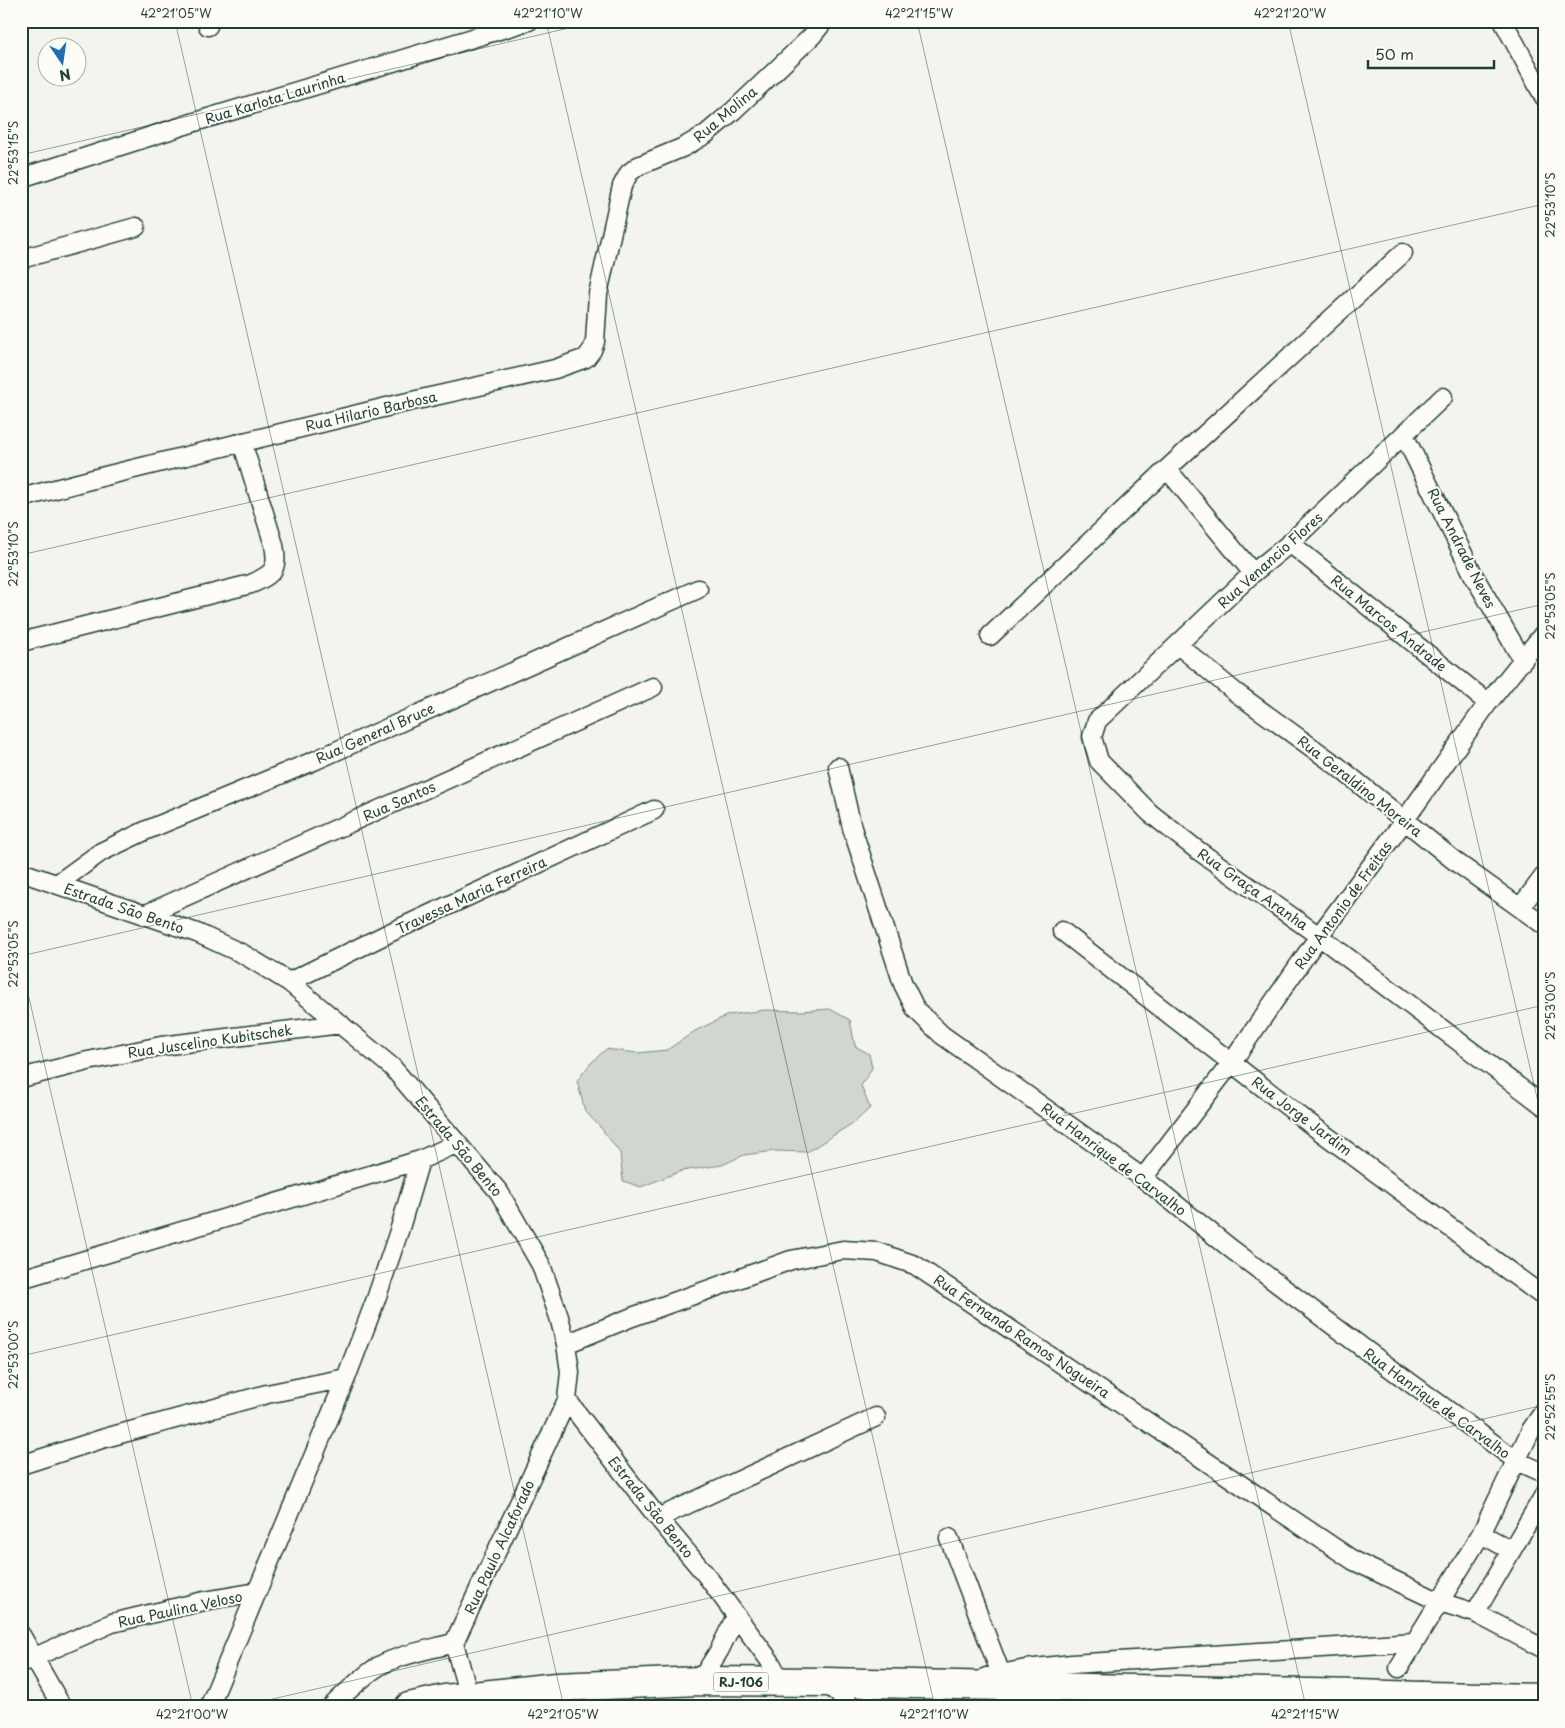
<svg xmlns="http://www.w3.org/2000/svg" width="1565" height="1728" font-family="'Playpen Sans',sans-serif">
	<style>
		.green { fill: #d1d6d1; stroke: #788a82 }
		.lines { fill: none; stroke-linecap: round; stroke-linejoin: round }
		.street-casing { stroke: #1f3d34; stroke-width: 21 }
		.highway-casing { stroke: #1f3d34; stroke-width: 31 }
		.street { stroke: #fdfcf7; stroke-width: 18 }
		.highway { stroke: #fdfcf7; stroke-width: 28 }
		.highway-bridge-casing { stroke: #1f3d34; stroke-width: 31; stroke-linecap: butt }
		.highway-bridge { stroke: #fdfcf7; stroke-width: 28 }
		.ticks { fill: none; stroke: #1f3d34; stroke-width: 1; stroke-opacity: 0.45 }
		.labels { text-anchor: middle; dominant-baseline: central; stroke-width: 4; stroke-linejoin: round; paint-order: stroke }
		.shield { fill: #fdfcf7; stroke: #62766e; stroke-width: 1 }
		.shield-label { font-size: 12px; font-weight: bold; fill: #1f3d34 }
		.street-label { font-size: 14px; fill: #1f3d34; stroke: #fdfcf7 }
		.neatline { fill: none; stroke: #1f3d34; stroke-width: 2 }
		.ticks-label { font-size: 12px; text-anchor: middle; fill: #1f3d34 }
	</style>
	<rect width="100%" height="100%" fill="#f4f4ef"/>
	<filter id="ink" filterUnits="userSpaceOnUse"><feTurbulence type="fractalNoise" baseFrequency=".02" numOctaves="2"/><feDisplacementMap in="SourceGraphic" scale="10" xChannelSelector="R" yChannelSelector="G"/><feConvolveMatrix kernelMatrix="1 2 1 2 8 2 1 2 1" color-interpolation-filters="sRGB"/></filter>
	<g filter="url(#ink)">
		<path class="green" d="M830,1009L850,1020L855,1046L869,1054L872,1068L861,1086L870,1108L856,1121L807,1152L775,1151L744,1155L722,1165L681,1171L641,1187L623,1181L620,1153L601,1128L585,1111L577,1081L590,1064L606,1049L637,1053L667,1050L695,1031L728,1015L765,1010L800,1011Z"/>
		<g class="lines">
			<defs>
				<path id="street" d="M207,21L208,26
					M1503,21L1544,97
					M21,178L198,121L529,21
					M21,259L136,227
					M1443,397L1290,543L1253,573L1097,721L1092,737L1099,761L1150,813L1196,849L1319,936L1544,1106
					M1404,435L1474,576L1523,661
					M1167,469L1253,573
					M21,498L101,477L399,404L555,369L586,358L592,350L595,342L598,294L622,186L629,173L638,166L684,147L706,134L733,111L812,36L824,21
					M1290,543L1488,703
					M990,636L1167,469L1403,253
					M21,642L251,584C273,574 279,570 274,545L242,442
					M1178,645L1235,692L1336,765L1456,862L1544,925
					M838,767L852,828L903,984L916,1010L942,1035L1143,1178L1230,1248L1371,1354L1517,1461L1544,1473
					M21,872L197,933L243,954L289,982L392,1067L499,1192L541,1265L559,1317L566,1344L570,1372L567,1400L454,1643L469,1696
					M57,884L101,852L147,830L316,760L698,589
					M1520,908L1544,876
					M144,915L653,687
					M1062,931L1309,1123L1544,1297
					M289,982L387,934L654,810
					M21,1078L88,1061L161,1046L341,1024
					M1143,1178L1232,1062L1319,936L1404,821L1488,703L1544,633
					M21,1279L420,1160L458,1143
					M566,1344L632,1317L791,1260L843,1250L877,1252L915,1265L1354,1561L1440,1602L1475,1613L1544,1649
					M567,1400L658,1518L706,1575L770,1661L781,1682
					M21,1465L105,1438L267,1394L346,1378
					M658,1518L876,1417
					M1481,1534L1511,1550
					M949,1538L1001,1674
					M1475,1613L1544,1495
					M21,1635L62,1707
					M21,1663L112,1623L204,1601L257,1592
					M1399,1668L1481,1534L1531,1430L1544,1411
					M986,1677L1026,1669L1072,1664L1414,1642
					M700,1681L719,1651L736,1616
					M826,1682L852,1707
					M556,1687L565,1707
					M209,1707L346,1378L376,1299L400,1228L420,1160
					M331,1707C346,1693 361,1677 379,1666C398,1655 432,1649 454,1643"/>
				<path id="highway" d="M1422,1696L1544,1698
					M409,1707L445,1699L556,1687L700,1681L826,1682L1357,1694"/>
			</defs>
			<use href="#street" class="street-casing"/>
			<use href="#highway" class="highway-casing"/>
			<use href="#street" class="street"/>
			<use href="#highway" class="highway"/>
			<defs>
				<path id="highway-bridge" d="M1357,1694L1422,1696"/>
			</defs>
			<use href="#highway-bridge" class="highway-bridge-casing"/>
			<use href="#highway-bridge" class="highway-bridge"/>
		</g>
	</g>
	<path class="ticks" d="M175,21L564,1707M546,21L935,1707M917,21L1306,1707M1288,21L1544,1128M21,155L599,21M21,555L1544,204M21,956L1544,604M21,963L193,1707M21,1356L1544,1005M238,1707L1544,1405"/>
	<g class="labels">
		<rect class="shield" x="713.5" y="1672.5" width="55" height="19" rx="4"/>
		<g class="shield-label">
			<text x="741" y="1682">RJ-106</text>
		</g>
		<g class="street-label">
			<text transform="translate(275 98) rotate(-17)">Rua Karlota Laurinha</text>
			<text transform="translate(725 114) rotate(-40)">Rua Molina</text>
			<text transform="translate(371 411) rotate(-13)">Rua Hilario Barbosa</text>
			<text transform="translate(1462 548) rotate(63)">Rua Andrade Neves</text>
			<text transform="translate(1270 560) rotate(-42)">Rua Venancio Flores</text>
			<text transform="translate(1389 623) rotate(39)">Rua Marcos Andrade</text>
			<text transform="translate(375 733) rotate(-24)">Rua General Bruce</text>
			<text transform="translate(1360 786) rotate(38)">Rua Geraldino Moreira</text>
			<text transform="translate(399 801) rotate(-24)">Rua Santos</text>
			<text transform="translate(1253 889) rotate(35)">Rua Graça Aranha</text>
			<text transform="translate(471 895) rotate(-25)">Travessa Maria Ferreira</text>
			<text transform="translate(1343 905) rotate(-54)">Rua Antonio de Freitas</text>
			<text transform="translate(124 908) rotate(19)">Estrada São Bento</text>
			<text transform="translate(210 1041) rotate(-8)">Rua Juscelino Kubitschek</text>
			<text transform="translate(1302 1116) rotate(37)">Rua Jorge Jardim</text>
			<text transform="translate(459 1146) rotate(50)">Estrada São Bento</text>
			<text transform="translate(1114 1159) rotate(37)">Rua Hanrique de Carvalho</text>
			<text transform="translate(1022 1336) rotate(34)">Rua Fernando Ramos Nogueira</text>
			<text transform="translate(1437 1403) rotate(36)">Rua Hanrique de Carvalho</text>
			<text transform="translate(651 1507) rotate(51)">Estrada São Bento</text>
			<text transform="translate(499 1547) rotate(-65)">Rua Paulo Alcaforado</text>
			<text transform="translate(180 1609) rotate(-12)">Rua Paulina Veloso</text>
		</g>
	</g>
	<rect width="1565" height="1728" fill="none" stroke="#fdfcf7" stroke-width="55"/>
	<g transform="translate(62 62) rotate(167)"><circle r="24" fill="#fdfcf7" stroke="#a4b0a9"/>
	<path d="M0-4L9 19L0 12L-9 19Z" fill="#1f6fb2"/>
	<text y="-8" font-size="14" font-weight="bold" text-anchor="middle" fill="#1f3d34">N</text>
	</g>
	<path d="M1368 60v8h126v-8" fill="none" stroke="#1f3d34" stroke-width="2.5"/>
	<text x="1375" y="60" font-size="15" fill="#1f3d34" stroke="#fdfcf7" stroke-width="4" paint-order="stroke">50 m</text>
	<rect x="28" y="28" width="1510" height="1672" class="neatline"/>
	<g class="ticks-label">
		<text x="176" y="18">42°21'05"W</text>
		<text x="548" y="18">42°21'10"W</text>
		<text x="919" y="18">42°21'15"W</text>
		<text x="1290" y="18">42°21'20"W</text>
		<text transform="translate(14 153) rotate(-90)" y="4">22°53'15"S</text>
		<text transform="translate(1551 205) rotate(-90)" y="4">22°53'10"S</text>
		<text transform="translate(14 554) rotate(-90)" y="4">22°53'10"S</text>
		<text transform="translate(1551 606) rotate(-90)" y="4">22°53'05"S</text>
		<text transform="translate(14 954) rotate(-90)" y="4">22°53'05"S</text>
		<text transform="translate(1551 1006) rotate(-90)" y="4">22°53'00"S</text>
		<text transform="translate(14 1355) rotate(-90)" y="4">22°53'00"S</text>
		<text transform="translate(1551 1407) rotate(-90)" y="4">22°52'55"S</text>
		<text x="192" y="1719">42°21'00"W</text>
		<text x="563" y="1719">42°21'05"W</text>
		<text x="934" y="1719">42°21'10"W</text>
		<text x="1305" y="1719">42°21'15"W</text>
	</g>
</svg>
